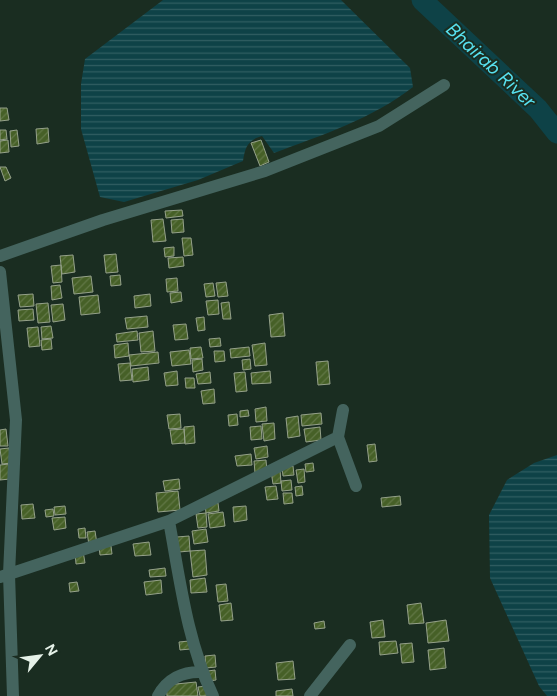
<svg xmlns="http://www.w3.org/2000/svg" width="557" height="696" font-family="Figtree,sans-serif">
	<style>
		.water { fill: url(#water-rules) }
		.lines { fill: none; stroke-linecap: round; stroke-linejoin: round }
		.river { stroke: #0e4247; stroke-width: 21 }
		.building { fill: url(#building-hatch); stroke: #95a18a }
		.minor { stroke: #44645e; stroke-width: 12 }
		.labels { text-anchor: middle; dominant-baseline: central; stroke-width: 4; stroke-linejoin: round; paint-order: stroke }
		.water-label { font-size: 19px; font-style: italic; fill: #57e0ee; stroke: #1a2d21 }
	</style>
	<defs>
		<pattern id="water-rules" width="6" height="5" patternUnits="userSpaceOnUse" patternTransform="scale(1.25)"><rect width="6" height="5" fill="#0e4247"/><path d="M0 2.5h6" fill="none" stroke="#315e62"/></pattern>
		<pattern id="building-hatch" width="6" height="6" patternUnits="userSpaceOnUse" patternTransform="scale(1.25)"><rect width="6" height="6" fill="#466027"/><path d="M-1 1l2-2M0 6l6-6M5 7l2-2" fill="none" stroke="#617746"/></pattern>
	</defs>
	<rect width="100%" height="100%" fill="#1a2d21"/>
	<path class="water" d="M163,0H341L410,68L413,87C372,119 322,135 274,153L262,136C248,140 245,147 243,161L198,180L124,202L100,197L81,129V84L85,59Z
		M557,455V696H547L539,686L490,578L489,515L507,480L534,463Z"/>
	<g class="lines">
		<path class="river" d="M422,0L538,109L557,133"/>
	</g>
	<path class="building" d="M0,108H7L9,120L0,121Z
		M48,128L49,142L37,144L36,129Z
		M0,130H6L7,139L0,140Z
		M17,130L19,146L11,147L10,131Z
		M8,140L9,152L0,153V141Z
		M261,140L269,162L260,166L251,143Z
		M0,167H6L11,178L5,181Z
		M182,210L183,216L166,218L165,211Z
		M163,219L166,241L153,242L151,220Z
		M183,219L184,232L172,233L171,220Z
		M182,238H191L193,255L184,256Z
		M174,247V256L165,257L164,248Z
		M116,254L118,272L106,273L104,255Z
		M73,255L75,272L62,274L60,256Z
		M183,257L184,266L169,268L168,258Z
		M61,265L62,282L53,283L51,266Z
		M120,275L121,285L111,286L110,276Z
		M91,276L93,292L74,294L72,278Z
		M177,278L178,291L167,292L166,279Z
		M226,282L228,296L218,297L216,283Z
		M213,283L215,296L206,297L204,284Z
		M60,285L62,298L52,300L51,286Z
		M181,292L182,301L171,303L170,293Z
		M33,294L34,306L20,307L18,295Z
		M150,294L151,306L135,308L134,296Z
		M98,295L100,313L81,315L79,297Z
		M218,300L219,314L208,315L206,301Z
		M229,302L231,319H223L221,303Z
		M48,303L50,322L38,323L36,304Z
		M63,304L65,320L53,322L51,305Z
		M33,309L34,320L19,321L18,310Z
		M283,313L285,336L271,337L269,315Z
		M147,316L148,327L127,329L125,318Z
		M204,317L205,330L198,331L196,318Z
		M186,324L188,339L175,340L173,325Z
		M51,326L53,338L42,339L41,327Z
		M38,327L40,346L29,347L27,328Z
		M137,331L138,340L117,342L116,334Z
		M153,331L155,351L141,352L139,333Z
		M220,338L221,346L210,347L209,339Z
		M51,339L52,349L42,350L41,340Z
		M128,343L129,356L115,358L114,345Z
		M265,343L267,365L255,366L252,345Z
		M201,347L203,358L191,359L190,348Z
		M249,347L250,356L231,358L230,349Z
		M189,350L191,364L172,366L170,352Z
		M214,351H224L225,361L215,362Z
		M158,352L159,363L131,366L129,355Z
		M202,359L203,370L193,372L192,360Z
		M250,359L251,369L243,370L242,360Z
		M328,361L330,384L318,385L316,362Z
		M130,363L132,380L120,381L118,364Z
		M148,367L149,380L133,382L132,369Z
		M177,371L178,385L166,386L164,373Z
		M270,371L271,383L252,384L251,373Z
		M210,372L211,383L198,384L196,374Z
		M245,372L247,391L236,392L234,373Z
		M185,378H194L195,388H186Z
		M214,389L215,403L203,404L201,391Z
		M266,407L267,421L256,422L255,409Z
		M248,410L249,416L240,417V411Z
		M321,413L322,424L302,426L301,415Z
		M180,414L181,428L169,429L167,415Z
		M237,414L238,425L229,426L228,415Z
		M298,416L300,436L288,438L286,418Z
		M274,423L275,439L264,441L262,424Z
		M194,426L195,443L185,444L184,427Z
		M261,426L262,439L251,440L250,427Z
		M320,427L321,440L306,442L304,429Z
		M6,429L8,446H0V430Z
		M184,429L185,443L172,444L170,430Z
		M375,444L377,461L369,462L367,445Z
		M267,446L268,457L256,459L254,448Z
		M9,448L11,463L2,464L0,449Z
		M251,454L252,465L237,466L235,456Z
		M266,460L267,472L255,473L254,461Z
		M313,463L314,471L306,472L305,464Z
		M9,464L10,479L0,480V465Z
		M293,466L294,475L283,476L282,467Z
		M304,469L305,482L298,483L296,470Z
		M280,470L281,483L273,484L271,471Z
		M179,479L180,489L165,491L163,481Z
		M291,480L292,490L282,491L281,481Z
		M276,486L278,499L267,500L265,487Z
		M302,486L303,495L296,496L295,487Z
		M178,491L180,510L158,512L156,493Z
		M283,493H292L293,503L284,504Z
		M400,496L401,505L382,507L381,498Z
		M218,503L219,511L206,513L205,504Z
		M33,504L35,518L22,519L21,505Z
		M65,506L66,514L55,515L54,507Z
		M246,506L247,520L234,522L233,507Z
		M53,509L54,516L46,517L45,510Z
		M223,512L225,526L210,528L208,514Z
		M206,513L207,527L198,528L196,514Z
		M65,517L66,528L54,530L52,518Z
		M85,528L86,538H79L78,529Z
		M206,529L208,542L194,544L192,531Z
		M95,531L97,544L89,545L87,532Z
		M189,536L190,551L179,552L177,537Z
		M149,542L151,555L135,556L133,544Z
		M111,546L112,554L100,555L99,547Z
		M205,550L207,575L193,577L190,551Z
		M83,551L85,563L76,564L75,552Z
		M165,568L166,576L150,577L149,570Z
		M205,578L207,592L191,593L190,580Z
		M161,580L162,593L146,595L144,582Z
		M77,582L79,591L70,592L69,583Z
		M226,584L228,601L218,602L216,585Z
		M231,603L233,620L221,621L219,605Z
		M421,603L424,623L409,624L407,605Z
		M383,620L385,637L372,638L370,622Z
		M446,620L449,641L428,643L426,623Z
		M324,621L325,628L315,629L314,623Z
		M189,641L190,649L180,650L179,642Z
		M396,641L398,653L380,655L379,642Z
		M412,643L414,662L402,663L400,644Z
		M444,648L446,668L430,670L428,650Z
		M215,655L216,667L206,668L205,656Z
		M293,661L295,679L278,680L276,663Z
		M215,670L216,680L209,681L208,671Z
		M196,682L198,696H167L166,685Z
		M207,686L208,696H200L198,687Z
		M292,689L293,696H276V691Z"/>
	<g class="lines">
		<path class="minor" d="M0,256L103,220L265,171L379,126L444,85
			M0,272L16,420L9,574L13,696
			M343,410L338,437L356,486
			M169,521C180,580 187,641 213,696
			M0,577L169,521L338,437
			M158,696C167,679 183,671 202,672
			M310,696L350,645"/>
	</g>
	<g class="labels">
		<g class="water-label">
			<text transform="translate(491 65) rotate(43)">Bhairab River</text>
		</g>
	</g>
	<g transform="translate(40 656) rotate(61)" stroke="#1a2d21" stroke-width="4" paint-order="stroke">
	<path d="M0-4L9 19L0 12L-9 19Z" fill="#e5f1e8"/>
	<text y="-8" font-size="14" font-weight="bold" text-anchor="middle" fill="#e5f1e8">N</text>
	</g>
</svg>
